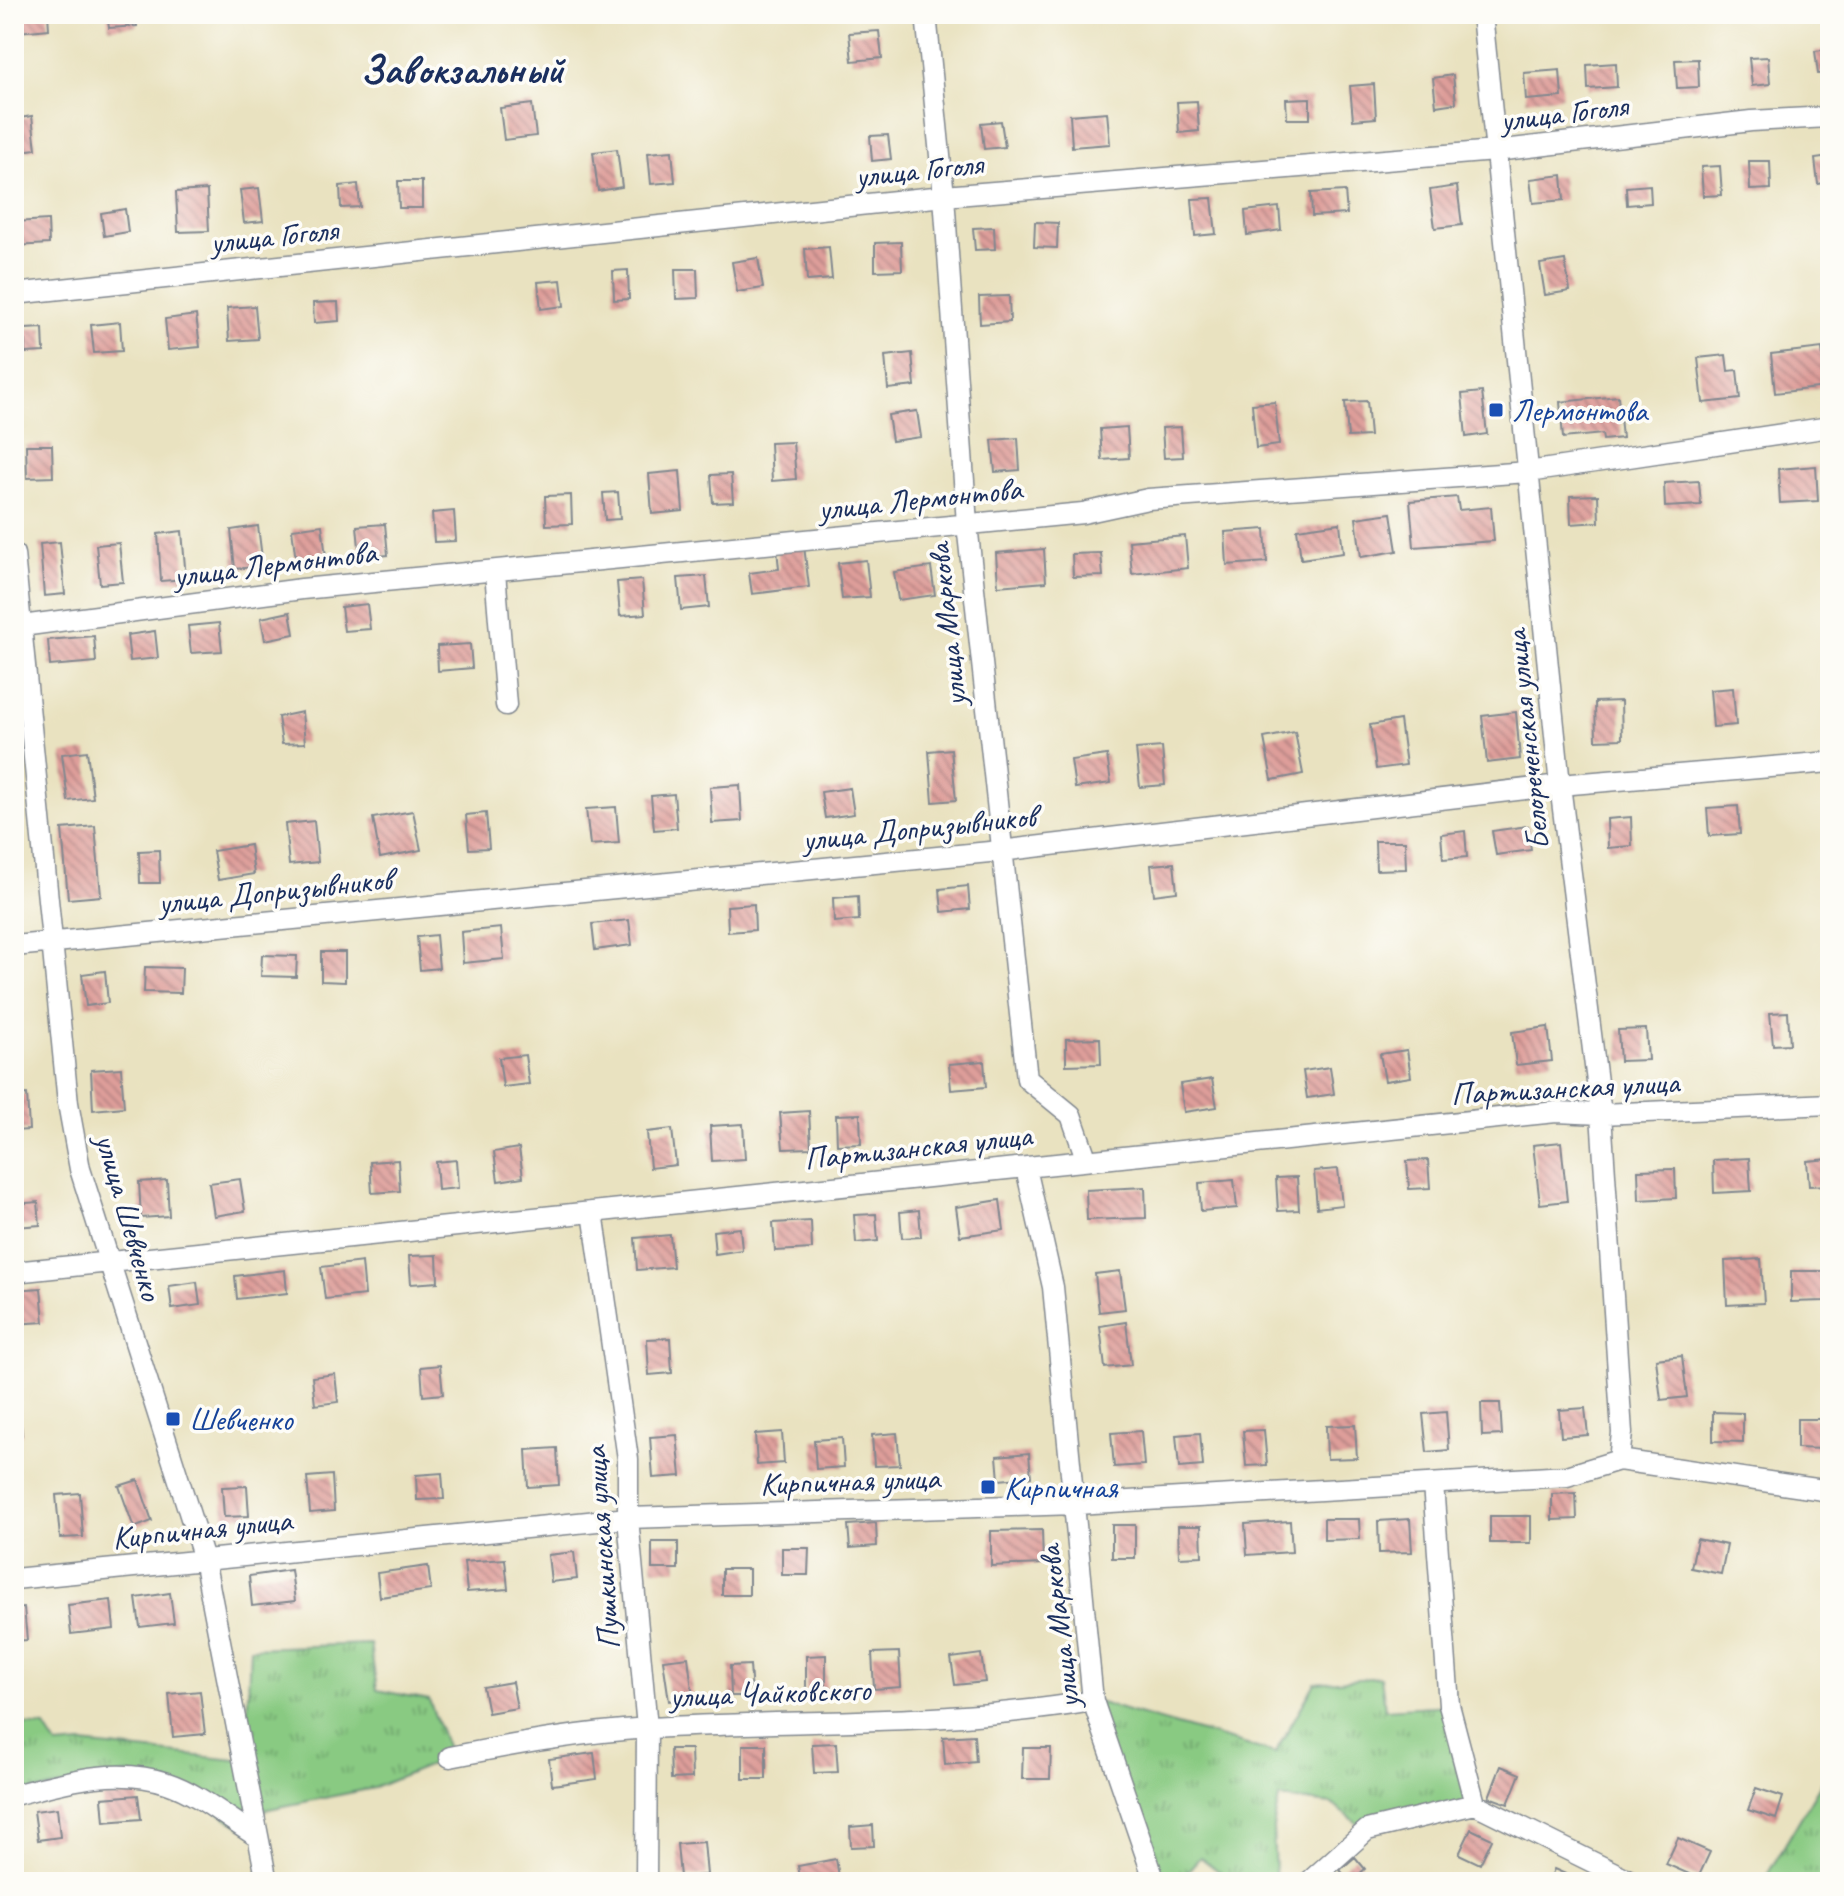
<svg xmlns="http://www.w3.org/2000/svg" width="1844" height="1896" font-family="Caveat,sans-serif">
	<style>
		.grass { fill: url(#grass-tufts); stroke: #527c70; stroke-width: 2 }
		.building { fill: url(#building-back-hatch) }
		.lines { fill: none; stroke-linecap: round; stroke-linejoin: round }
		.minor-casing { stroke: #82888f; stroke-width: 23 }
		.minor { stroke: #fff; stroke-width: 20 }
		.transit-dot { fill: #1a4fb4; stroke: #fdfcf7; stroke-width: 3 }
		.labels { text-anchor: middle; dominant-baseline: central; stroke-width: 7; stroke-linejoin: round; paint-order: stroke }
		.street-label { font-size: 32px; fill: #1b2f5e; stroke: #fdfcf7 }
		.transit-label { font-size: 32px; fill: #164399; stroke: #fdfcf7; text-anchor: start }
		.district-label { font-size: 40px; font-weight: bold; fill: #1b2f5e; stroke: #fdfcf7 }
	</style>
	<defs>
		<pattern id="grass-tufts" width="24" height="20" patternUnits="userSpaceOnUse" patternTransform="scale(2)"><rect width="24" height="20" fill="#89ca82"/><path d="M3 7l-1-3M5 7V3M7 7l1-3M15 17l-1-3M17 17v-4M19 17l1-3" fill="none" stroke="#6fa46e"/></pattern>
		<pattern id="building-back-hatch" width="6" height="6" patternUnits="userSpaceOnUse" patternTransform="scale(2)"><rect width="6" height="6" fill="#de9e9a"/><path d="M-1 5l2 2M0 0l6 6M5-1l2 2" fill="none" stroke="#b38181"/></pattern>
	</defs>
	<rect width="100%" height="100%" fill="#fdfcf7"/>
	<filter id="ink" filterUnits="userSpaceOnUse"><feTurbulence type="fractalNoise" baseFrequency=".0125" numOctaves="2"/><feDisplacementMap in="SourceGraphic" scale="16" xChannelSelector="R" yChannelSelector="G"/><feConvolveMatrix kernelMatrix="1 2 1 2 8 2 1 2 1" color-interpolation-filters="sRGB"/></filter>
	<filter id="wash" filterUnits="userSpaceOnUse"><feTurbulence type="fractalNoise" baseFrequency=".006" numOctaves="4" result="noise"/><feDisplacementMap in="SourceGraphic" scale="32" xChannelSelector="R" yChannelSelector="G"/><feGaussianBlur stdDeviation="1.8" result="paint"/><feColorMatrix in="noise" values="0 0 0 0 0 0 0 0 0 0 0 0 0 0 0 0 0 1.4 0 .05"/><feComposite in="paint" operator="in"/></filter>
	<g filter="url(#wash)">
		<rect width="100%" height="100%" fill="#e9e2c0"/>
		<path class="grass" d="M370,1644L377,1690L429,1700L450,1757L374,1788L254,1812L258,1837L169,1783L127,1774L14,1795V1724L45,1727L57,1746L82,1744L245,1761L250,1648Z
			M1381,1677L1385,1709L1449,1705L1475,1804L1367,1830L1332,1804L1279,1798L1273,1828L1275,1873L1285,1882H1233L1200,1857L1178,1882H1155L1093,1701L1275,1753L1315,1683Z
			M1830,1768V1882H1763Z"/>
		<g id="blocks">
			<path class="building" d="M16,14H48L49,29L18,32Z
				M107,14H136L137,26L109,28Z
				M879,31L882,58L852,61L849,33Z
				M1830,49V73L1818,74L1815,51Z
				M1768,57L1770,84L1752,86L1749,58Z
				M1698,59L1699,87L1677,88L1675,60Z
				M1616,63L1617,87L1588,89L1587,65Z
				M1560,70L1562,97L1526,100L1524,73Z
				M1453,75L1456,103L1436,106L1433,78Z
				M1374,84L1376,118L1353,120L1350,86Z
				M1310,98V119H1287L1286,99Z
				M1197,101L1199,131L1179,133L1177,102Z
				M532,104L536,136L504,140L500,108Z
				M1107,112L1110,144L1072,147L1070,115Z
				M32,116L36,149L14,152V119Z
				M1001,121L1005,147L984,149L981,123Z
				M888,135L891,159L872,161L870,136Z
				M617,149L622,187L598,191L593,152Z
				M672,151L675,182L651,184L648,153Z
				M1830,157V182L1818,184L1815,159Z
				M1749,161H1770L1771,189L1750,190Z
				M1720,166L1722,195L1703,196L1701,167Z
				M1562,175L1564,200L1533,203L1530,179Z
				M398,181H422V208H399Z
				M358,184L360,207L341,208L340,186Z
				M1650,185L1651,203L1627,205L1626,187Z
				M1457,186L1462,225L1435,228L1430,190Z
				M259,188L263,221L244,223L240,190Z
				M207,190L209,231L178,232L176,192Z
				M1345,191L1347,214L1312,216L1311,193Z
				M1212,198L1216,234L1195,236L1192,199Z
				M1279,207L1281,230L1247,235L1245,211Z
				M125,209L128,232L104,236L101,213Z
				M48,220L49,244L15,246L14,222Z
				M1035,222L1058,223L1057,248L1034,247Z
				M994,227L995,249L975,250L973,228Z
				M901,242L902,270L875,271V243Z
				M829,247L832,279L807,281L805,249Z
				M758,258L763,288L737,292L732,262Z
				M1565,260L1570,291L1545,295L1540,264Z
				M675,269H697L698,298L676,299Z
				M628,270L629,299L614,300L613,271Z
				M561,280L564,306L541,309L538,282Z
				M1009,296L1010,322L980,324L979,297Z
				M338,302L339,321L314,323L313,303Z
				M255,306L258,339L229,341L227,308Z
				M196,315L200,347L168,350L165,319Z
				M120,322L122,351L94,353L91,325Z
				M43,328L44,352L25,353V329Z
				M1822,348L1826,387L1775,393L1771,354Z
				M912,353L915,386L888,389L885,356Z
				M1726,355L1728,371L1737,370L1740,399L1703,403L1698,358Z
				M1482,392L1487,434L1466,437L1462,394Z
				M1618,396L1622,438L1603,440L1602,434L1563,438L1560,402Z
				M1367,401L1370,436L1348,437L1345,402Z
				M1275,402L1279,445L1256,448L1252,404Z
				M917,411L921,437L892,441L888,415Z
				M1127,427L1129,458L1102,460L1100,429Z
				M1181,427L1183,457L1164,458L1162,428Z
				M1018,438L1020,470L995,472L992,440Z
				M793,442L796,479L772,481L770,443Z
				M26,445H52L53,477L27,478Z
				M1816,466L1818,501L1780,503L1778,469Z
				M680,471L683,511L652,514L649,474Z
				M731,474L733,502L713,503L711,475Z
				M1699,481L1701,505L1665,507L1664,483Z
				M618,492L620,519L605,520L603,493Z
				M571,495L572,524L546,525L545,496Z
				M1598,495L1599,522L1571,524L1570,496Z
				M1457,497L1459,510L1491,507L1494,541L1414,547L1410,501Z
				M454,511L456,541L434,542L432,513Z
				M1391,513L1397,551L1361,557L1356,518Z
				M1340,523L1343,553L1301,559L1297,529Z
				M385,524L388,555L360,558L357,526Z
				M322,525L326,557L296,561L292,529Z
				M258,526L263,566L235,569L231,530Z
				M1265,529L1267,562L1227,565L1225,532Z
				M182,531L186,579L161,581L158,534Z
				M1185,536L1188,568L1132,574L1129,541Z
				M60,542L65,594L44,596L40,544Z
				M119,543L123,582L100,584L96,545Z
				M804,546L809,587L752,594L749,573L779,569L777,549Z
				M1044,549L1046,582L998,586L996,553Z
				M1101,553L1103,576L1073,577L1072,554Z
				M866,560L870,597L842,599L838,563Z
				M931,567L935,595L898,600L894,572Z
				M706,576L709,607L681,610L678,578Z
				M642,580L645,614L620,616L617,582Z
				M367,604L370,629L344,631L341,607Z
				M290,612L294,634L265,640L261,618Z
				M219,623L222,651L191,653L188,626Z
				M155,631L158,658L130,661L127,635Z
				M94,636L96,662L50,666L48,640Z
				M470,644L472,668L438,671L437,646Z
				M1733,688L1736,725L1713,727L1710,690Z
				M1621,701L1622,739L1596,740L1595,702Z
				M302,712L305,743L282,744L278,717Z
				M1516,712L1520,759L1487,763L1482,716Z
				M1400,720L1406,765L1376,769L1370,725Z
				M1295,732L1303,774L1272,780L1264,738Z
				M1162,747L1165,785L1140,787L1136,749Z
				M951,749L956,800L933,802L929,751Z
				M87,751L93,798L68,801L62,754Z
				M1107,755L1111,783L1075,788L1071,760Z
				M740,785L742,821L712,823L710,787Z
				M850,788L854,814L825,818L821,792Z
				M674,794L677,828L654,830L651,796Z
				M1738,806L1740,834L1709,836L1707,808Z
				M616,807L619,843L590,845L586,809Z
				M413,811L421,850L380,858L373,818Z
				M486,813L489,848L469,849L466,815Z
				M1631,817L1632,846L1608,848L1607,819Z
				M314,821L318,862L289,865L285,824Z
				M95,826L101,896L68,899L62,829Z
				M1528,826L1531,850L1496,855L1492,831Z
				M1465,831L1467,857L1443,859L1441,834Z
				M1375,841H1405L1406,869L1376,870Z
				M250,845L254,874L218,880L213,851Z
				M159,850L160,883H140L139,851Z
				M1174,863L1177,892L1154,895L1151,865Z
				M968,886L970,909L942,912L940,889Z
				M858,896L859,920L834,922L833,898Z
				M754,904L755,930L728,932L727,906Z
				M629,920L632,945L595,950L592,924Z
				M501,928L504,959L463,963L461,932Z
				M436,935L439,968L420,970L417,937Z
				M321,952H345V982L321,981Z
				M262,955L297,956L296,977L261,976Z
				M145,967L182,968L181,993L144,992Z
				M105,971L108,1003L86,1006L82,974Z
				M17,980L19,1009H14V981Z
				M1788,1012L1790,1044L1773,1045L1770,1013Z
				M1548,1027L1552,1061L1516,1065L1512,1032Z
				M1646,1029L1648,1060L1620,1061L1618,1030Z
				M1100,1038L1101,1064L1066,1065V1039Z
				M1407,1050L1411,1077L1385,1081L1380,1054Z
				M525,1055L529,1084L503,1087L499,1058Z
				M984,1061L986,1087L951,1090L949,1064Z
				M1330,1067L1334,1094L1307,1098L1303,1071Z
				M121,1068L124,1107L93,1110L91,1070Z
				M1212,1079L1217,1107L1184,1112L1180,1084Z
				M27,1094L29,1130L14,1131V1095Z
				M809,1111L811,1148L783,1149L780,1113Z
				M860,1114L861,1144L837,1145L836,1115Z
				M743,1124L745,1159L712,1161L710,1126Z
				M672,1129L676,1165L650,1168L647,1132Z
				M1561,1142L1567,1201L1540,1204L1533,1145Z
				M519,1148L523,1177L498,1181L494,1152Z
				M1749,1158L1751,1191L1714,1193L1713,1160Z
				M1830,1159V1185L1809,1186L1807,1161Z
				M398,1160L400,1191L372,1193L370,1162Z
				M456,1160L458,1188L438,1190L436,1162Z
				M1428,1160L1430,1188L1409,1189L1407,1161Z
				M1338,1169L1342,1205L1317,1208L1314,1171Z
				M1675,1169L1676,1198L1639,1200L1638,1170Z
				M1297,1177L1299,1210L1278,1211L1276,1178Z
				M240,1179L245,1211L214,1216L209,1183Z
				M167,1180L169,1216L141,1218L139,1182Z
				M1234,1180L1237,1208L1201,1211L1199,1183Z
				M1145,1187L1146,1218L1087,1220L1086,1190Z
				M1000,1200L1004,1230L960,1236L956,1207Z
				M38,1202L40,1225L16,1227L14,1204Z
				M919,1210L921,1237L902,1238L900,1212Z
				M876,1214L878,1241L856,1243L854,1215Z
				M811,1221L812,1249L775,1251L773,1223Z
				M740,1228L742,1250L715,1254L713,1231Z
				M670,1235L673,1267L637,1270L635,1238Z
				M437,1255L438,1282L411,1284L409,1256Z
				M1761,1259L1764,1303L1727,1305L1725,1261Z
				M362,1262L365,1295L325,1299L321,1267Z
				M285,1270L287,1293L237,1299L235,1276Z
				M1120,1271L1125,1309L1099,1312L1095,1274Z
				M1791,1271H1825V1301L1791,1302Z
				M197,1282L200,1305L172,1309L169,1286Z
				M41,1288L44,1322L14,1324V1290Z
				M1126,1322L1131,1365L1105,1368L1100,1326Z
				M670,1338L672,1373L649,1375L647,1339Z
				M1682,1356L1687,1397L1661,1400L1656,1359Z
				M440,1365L443,1394L423,1396L421,1367Z
				M335,1374L338,1402L315,1405L312,1377Z
				M1481,1403H1500L1502,1435L1482,1436Z
				M14,1404H19L22,1435L14,1436Z
				M1585,1408L1588,1435L1561,1437L1559,1410Z
				M1446,1412L1449,1450L1427,1452L1423,1414Z
				M1713,1412L1743,1413V1442L1713,1441Z
				M1797,1419H1824L1823,1449L1797,1448Z
				M1355,1425L1357,1458L1327,1459L1326,1426Z
				M1264,1430L1267,1465L1246,1466L1243,1431Z
				M1141,1431L1144,1465L1114,1467L1111,1433Z
				M782,1432L784,1463L757,1465L755,1434Z
				M897,1433L900,1465L874,1466L872,1435Z
				M1200,1433L1203,1466L1179,1468L1176,1435Z
				M677,1435L681,1476L653,1478L650,1437Z
				M842,1438L844,1467L816,1469L814,1440Z
				M557,1448L559,1485L528,1487L526,1450Z
				M1029,1453L1031,1477L999,1480L997,1456Z
				M442,1473L444,1499L417,1500L416,1475Z
				M332,1475L334,1511L310,1513L307,1477Z
				M138,1480L152,1521L134,1528L119,1486Z
				M247,1486L249,1516L224,1517L222,1487Z
				M80,1493L83,1537L60,1538L56,1495Z
				M1576,1493L1577,1519L1552,1520V1494Z
				M1490,1516H1531V1543H1490Z
				M1324,1519H1359L1360,1539L1324,1540Z
				M1410,1519L1412,1552L1379,1553L1378,1521Z
				M1290,1521L1292,1552L1247,1555L1245,1524Z
				M876,1523L877,1546L850,1548L848,1525Z
				M1112,1525H1135V1558H1112Z
				M1178,1526H1201L1202,1556L1179,1557Z
				M1042,1530L1043,1564L991,1566V1531Z
				M1697,1539L1727,1545L1721,1574L1691,1568Z
				M652,1542H678V1569H652Z
				M782,1548H809L808,1575H782Z
				M574,1552L577,1579L551,1582L548,1555Z
				M505,1559L508,1589L467,1592L464,1562Z
				M428,1566L431,1590L380,1597L377,1573Z
				M722,1569H749V1595H722Z
				M291,1570L295,1601L252,1606L249,1576Z
				M170,1593L174,1623L140,1627L136,1598Z
				M111,1600L114,1629L71,1634L68,1605Z
				M24,1608L27,1640L14,1641V1609Z
				M899,1652L901,1687L874,1689L872,1653Z
				M981,1654L985,1682L955,1685L951,1658Z
				M826,1655V1690L806,1691V1656Z
				M688,1657L693,1698L669,1701L663,1660Z
				M750,1665L752,1696H731L730,1666Z
				M512,1682L517,1708L488,1713L483,1687Z
				M200,1691L205,1734L173,1737L169,1694Z
				M974,1735L976,1762L945,1765L943,1737Z
				M836,1743L838,1772L814,1773L812,1744Z
				M743,1745H766V1779H743Z
				M1023,1748H1051L1050,1779H1022Z
				M670,1749H691L692,1778L671,1779Z
				M594,1753L597,1779L552,1785L549,1759Z
				M1501,1766L1520,1774L1508,1804L1489,1797Z
				M1756,1788L1783,1797L1776,1819L1748,1810Z
				M138,1795L141,1819L104,1822L102,1798Z
				M57,1808L60,1837L38,1840L34,1811Z
				M873,1825L874,1846L851,1847L850,1827Z
				M1471,1829L1492,1839L1480,1864L1459,1854Z
				M1678,1838L1710,1852L1698,1878L1666,1864Z
				M704,1842L707,1875L680,1877L677,1844Z
				M1355,1857L1365,1869L1350,1882L1340,1870Z
				M836,1859L840,1882H801L798,1866Z
				M1554,1869L1577,1879L1576,1882H1549Z"/>
		</g>
	</g>
	<g filter="url(#ink)">
		<use href="#blocks" fill-opacity="0" stroke="#82888f" stroke-width="2"/>
		<g class="lines">
			<defs>
				<path id="minor" d="M926,14L944,196L967,524L1027,1079L1071,1115L1086,1158
					M1482,14L1560,785L1601,1114L1622,1433L1619,1460
					M14,294L944,196L1495,151L1751,121L1830,117
					M14,554L68,1103L80,1169L204,1559L267,1882
					M495,572L506,705
					M14,627L302,589L1083,513L1148,499L1528,472L1830,427
					M14,946L1000,851L1560,785L1830,762
					M1026,1168L1053,1287L1093,1701L1155,1882
					M593,1212L628,1459V1518L647,1728L646,1882
					M14,1272L1556,1112L1601,1114L1830,1104
					M1433,1484L1449,1705L1475,1804
					M14,1579L628,1518L1076,1504L1567,1476L1619,1460L1830,1491
					M450,1757C516,1744 582,1732 649,1728C797,1719 947,1726 1093,1701
					M14,1795C64,1782 116,1766 167,1783C198,1793 230,1820 258,1837
					M1309,1882L1367,1830L1475,1804L1633,1882"/>
			</defs>
			<use href="#minor" class="minor-casing"/>
			<use href="#minor" class="minor"/>
		</g>
	</g>
	<g class="transit-dot">
		<rect x="1488" y="402" width="16" height="16" rx="4"/>
		<rect x="165" y="1411" width="16" height="16" rx="4"/>
		<rect x="980" y="1479" width="16" height="16" rx="4"/>
	</g>
	<g class="labels">
		<g class="street-label">
			<text transform="translate(1564 113) rotate(-7)">улица Гоголя</text>
			<text transform="translate(919 170) rotate(-6)">улица Гоголя</text>
			<text transform="translate(274 236) rotate(-6)">улица Гоголя</text>
			<text transform="translate(920 499) rotate(-6)">улица Лермонтова</text>
			<text transform="translate(275 564) rotate(-7)">улица Лермонтова</text>
			<text transform="translate(947 625) rotate(-96)">улица Маркова</text>
			<text transform="translate(1527 740) rotate(-96)">Белореченская улица</text>
			<text transform="translate(919 828) rotate(-6)">улица Допризывников</text>
			<text transform="translate(275 891) rotate(-6)">улица Допризывников</text>
			<text transform="translate(1565 1088) rotate(-3)">Партизанская улица</text>
			<text transform="translate(918 1147) rotate(-6)">Партизанская улица</text>
			<text transform="translate(129 1217) rotate(74)">улица Шевченко</text>
			<text transform="translate(850 1481) rotate(-2)">Кирпичная улица</text>
			<text transform="translate(202 1529) rotate(-6)">Кирпичная улица</text>
			<text transform="translate(602 1548) rotate(-94)">Пушкинская улица</text>
			<text transform="translate(1059 1627) rotate(-97)">улица Маркова</text>
			<text transform="translate(770 1693) rotate(-2)">улица Чайковского</text>
		</g>
		<g class="transit-label">
			<text x="1512" y="410">Лермонтова</text>
			<text x="189" y="1419">Шевченко</text>
			<text x="1004" y="1487">Кирпичная</text>
		</g>
		<g class="district-label">
			<text x="462" y="70">Завокзальный</text>
		</g>
	</g>
	<rect width="1844" height="1896" fill="none" stroke="#fdfcf7" stroke-width="48"/>
</svg>
